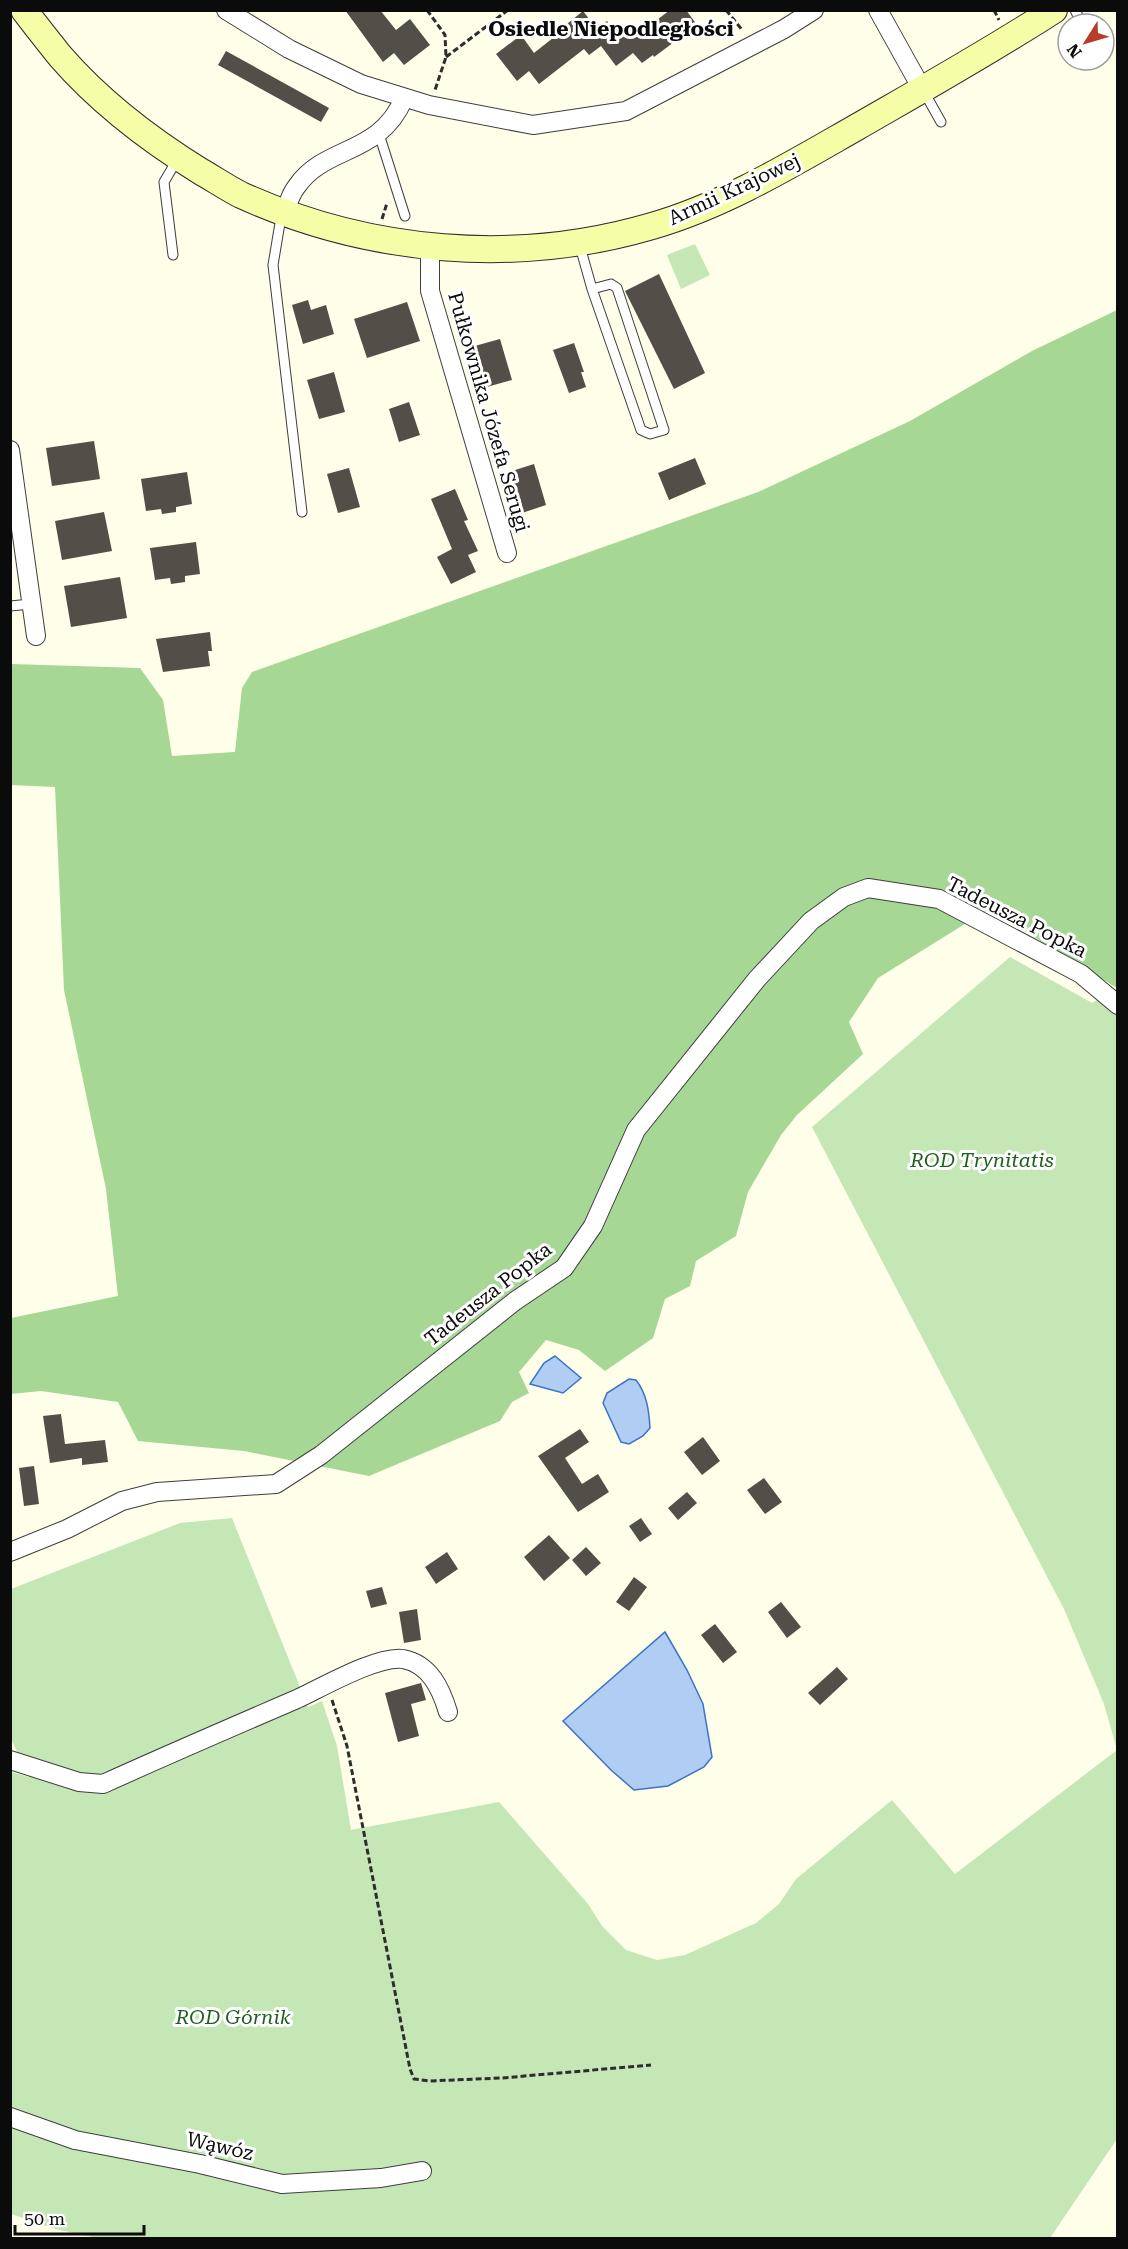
<svg xmlns="http://www.w3.org/2000/svg" width="1128" height="2249" font-family="'Roboto Serif',serif">
	<style>
		.green { fill: #c5e7b5 }
		.forest { fill: #a6d795 }
		.water { fill: #b0cdf4; stroke: #3974c8; stroke-width: 1.5 }
		.building { fill: #534e48 }
		.lines { fill: none; stroke-linecap: round; stroke-linejoin: round }
		.lane-casing { stroke: #3e3e3e; stroke-width: 11 }
		.street-casing { stroke: #3e3e3e; stroke-width: 20 }
		.secondary-casing { stroke: #2d2d2d; stroke-width: 28 }
		.path { stroke: #2d2d2d; stroke-width: 3; stroke-dasharray: 6 3; stroke-linecap: butt }
		.lane { stroke: #fff; stroke-width: 9 }
		.street { stroke: #fff; stroke-width: 18 }
		.secondary { stroke: #f5fda6; stroke-width: 26 }
		.labels { text-anchor: middle; dominant-baseline: central; stroke-width: 6; stroke-linejoin: round; paint-order: stroke }
		.street-label { font-size: 20px; fill: #0b0b0b; stroke: #fff }
		.park-label { font-size: 20px; font-style: italic; fill: #1f601e; stroke: #fff }
		.neighbourhood-label { font-size: 21px; font-weight: bold; fill: #0b0b0b; stroke: #fff }
	</style>
	<rect width="100%" height="100%" fill="#fefee9"/>
	<path class="green" d="M695,244L710,275L681,289L667,255Z
		M1010,957L1092,1003L1117,988V2139L1050,2238H97L55,2229L11,2214V1772L29,1777L11,1739V1589L180,1523L232,1518L308,1707L322,1701L337,1746L351,1830L499,1802L588,1904L602,1926L626,1950L657,1960L685,1955L756,1923L779,1904L796,1879L892,1800L955,1874L1117,1750L1104,1704L1064,1609L812,1127Z"/>
	<path class="forest" d="M1117,310V988L989,909L878,978L849,1022L863,1054L797,1115L781,1135L748,1192L736,1236L696,1261L690,1286L665,1299L653,1338L605,1371L579,1350L546,1340L519,1372L529,1393L512,1402L500,1421L369,1476L244,1451L138,1441L118,1402L41,1391L11,1394V1318L118,1296L106,1189L64,990L55,787L11,785V664L140,668L163,700L172,756L235,752L242,688L252,672L758,492L910,421L1032,351Z"/>
	<path class="water" d="M555,1356L581,1378L563,1393L530,1384L544,1363Z
		M629,1379L636,1380C647,1394 649,1411 650,1428L643,1436L629,1444L621,1442L603,1403L607,1393Z
		M665,1632L687,1670L703,1704L712,1757L704,1767L668,1786L634,1790L611,1770L563,1721Z"/>
	<path class="building" d="M345,10H380L396,30L410,19L430,45L404,65L394,53L383,62Z
		M670,10H686L697,25L654,57L653,55L642,63L633,53L616,66L601,46L589,55L584,49L539,84L529,71L517,81L496,54L521,35L534,53L563,30L562,28L583,11L596,28L607,21L616,33L629,24L637,35Z
		M226,51L329,108L321,122L218,65Z
		M659,274L705,373L674,389L625,291Z
		M308,300L311,310L326,305L334,334L303,344L292,305Z
		M407,302L420,341L367,358L354,319Z
		M500,339L512,380L483,388L471,347Z
		M574,343L584,372H581L586,387L569,393L553,350Z
		M334,372L345,412L319,419L307,380Z
		M409,402L420,435L399,442L389,409Z
		M94,441L100,479L52,486L46,448Z
		M695,458L706,484L669,500L658,473Z
		M534,464L546,505L519,514L506,473Z
		M349,468L360,507L338,513L327,474Z
		M187,472L192,504L176,507V512L162,514L161,509L146,511L141,479Z
		M455,489L468,520L464,521L478,551L468,555L476,572L451,584L437,557L452,549L431,499Z
		M104,512L112,551L62,560L55,521Z
		M196,542L200,574L185,576V582L171,584L170,578L155,580L150,548Z
		M120,577L127,618L71,627L64,586Z
		M210,632L212,651H208L210,666L163,672L156,639Z
		M61,1414L65,1444L105,1440L108,1462L82,1465V1458L50,1463L43,1416Z
		M580,1429L589,1442L565,1458L582,1484L598,1474L609,1492L578,1512L538,1456Z
		M703,1437L720,1461L702,1475L684,1452Z
		M34,1466L39,1504L24,1506L19,1468Z
		M764,1478L782,1502L765,1514L747,1490Z
		M687,1492L697,1503L678,1520L668,1508Z
		M641,1518L652,1534L640,1542L629,1526Z
		M549,1535L570,1558L544,1581L524,1557Z
		M586,1547L601,1563L586,1576L572,1560Z
		M447,1552L458,1569L436,1584L425,1567Z
		M634,1577L647,1587L629,1611L616,1602Z
		M382,1587L387,1604L371,1608L366,1591Z
		M781,1602L801,1627L787,1638L768,1612Z
		M417,1609L421,1640L404,1643L399,1612Z
		M715,1624L737,1652L723,1663L701,1635Z
		M837,1667L848,1679L820,1705L808,1693Z
		M421,1683L426,1700L411,1704L419,1736L398,1742L385,1693Z"/>
	<g class="lines">
		<defs>
			<path id="lane" d="M1075,10L1082,24
				M923,90L941,122
				M379,134L405,216
				M284,215L280,223L273,265L302,512
				M579,243L592,289L641,430L650,434L664,430L617,288L611,284L592,289
				M173,255L164,182L177,160
				M10,606L31,604"/>
			<path id="street" d="M226,10L289,49L361,84L429,105L533,125L626,111L784,29L814,10
				M878,10L922,89
				M285,212C288,203 291,193 297,186C325,145 380,156 404,98
				M430,247V291L507,553
				M10,450L36,636
				M10,1552L67,1529L122,1501L157,1492L276,1484L321,1455L515,1301L564,1268L593,1226L636,1130L757,979L811,921L844,897L868,888L939,899L1081,974L1118,1005
				M10,1760L79,1782L103,1784C167,1755 232,1727 297,1699C321,1688 378,1655 403,1659C430,1664 441,1689 448,1712
				M10,2117L75,2140L200,2164L282,2184L381,2178L422,2171"/>
			<path id="secondary" d="M24,10C36,26 48,41 60,56C99,101 150,140 200,171C214,179 227,188 241,195C369,253 516,266 652,226C725,205 792,164 857,127C923,89 989,52 1054,10"/>
		</defs>
		<use href="#lane" class="lane-casing"/>
		<use href="#street" class="street-casing"/>
		<use href="#secondary" class="secondary-casing"/>
		<path class="path" d="M427,10L445,35L446,57L435,90
			M726,10L743,31
			M994,10L999,20
			M446,57L508,10
			M382,219L387,203
			M332,1700L347,1746L410,2069L414,2079L430,2081L502,2078L651,2065"/>
		<use href="#lane" class="lane"/>
		<use href="#street" class="street"/>
		<use href="#secondary" class="secondary"/>
	</g>
	<g class="labels">
		<g class="street-label">
			<text transform="translate(734 189) rotate(-25)">Armii Krajowej</text>
			<text transform="translate(489 412) rotate(74)">Pułkownika Józefa Serugi</text>
			<text transform="translate(1017 917) rotate(27)">Tadeusza Popka</text>
			<text transform="translate(488 1294) rotate(-38)">Tadeusza Popka</text>
			<text transform="translate(220 2146) rotate(13)">Wąwóz</text>
		</g>
		<g class="park-label">
			<text x="982" y="1160">ROD Trynitatis</text>
			<text x="233" y="2017">ROD Górnik</text>
		</g>
		<g class="neighbourhood-label">
			<text x="611" y="29">Osiedle Niepodległości</text>
		</g>
	</g>
	<rect width="1128" height="2249" fill="none" stroke="#0b0b0b" stroke-width="24"/>
	<g transform="translate(1086 42) rotate(233)"><circle r="28" fill="#ffffff" stroke="#9d9d9d" stroke-width="1.5"/>
	<path d="M0-4.5L10 22L0 15L-10 22Z" fill="#b63d28"/>
	<text y="-9" font-size="16" font-weight="bold" text-anchor="middle" fill="#0b0b0b">N</text>
	</g>
	<path d="M15 2225v9h129v-9" fill="none" stroke="#0b0b0b" stroke-width="3"/>
	<text x="24" y="2225" font-size="18" fill="#0b0b0b" stroke="#ffffff" stroke-width="4.5" paint-order="stroke">50 m</text>
</svg>
